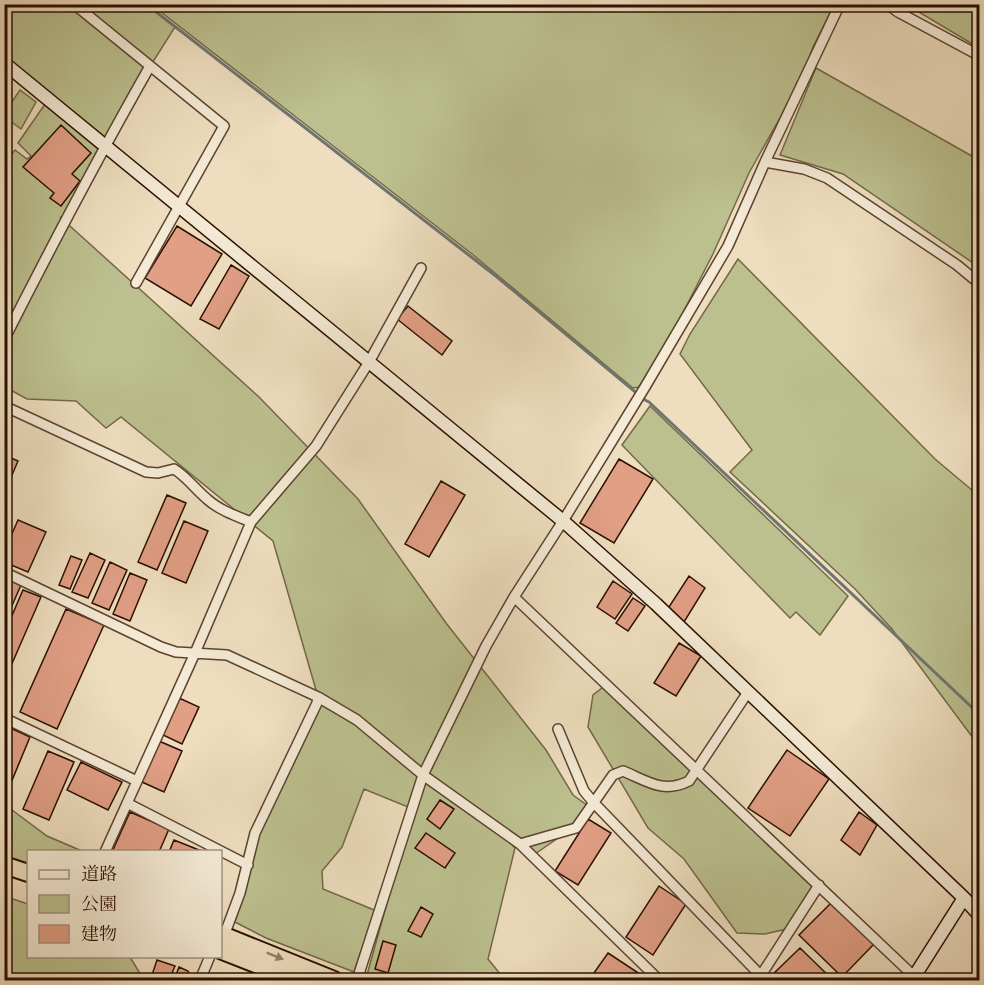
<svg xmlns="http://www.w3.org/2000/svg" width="984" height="985" font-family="'Libre Caslon Text','Noto Serif JP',serif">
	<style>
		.green { fill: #bcc08f; stroke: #746848; stroke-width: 1.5 }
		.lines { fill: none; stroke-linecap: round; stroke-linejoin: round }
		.stream { stroke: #6f7670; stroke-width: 3 }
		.building { fill: #e19f85; stroke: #2b0f00; stroke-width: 1.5 }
		.street-casing { stroke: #5c4330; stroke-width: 12 }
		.secondary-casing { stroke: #2b0f00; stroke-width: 15 }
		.highway-casing { stroke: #2b0f00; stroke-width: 20 }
		.street { stroke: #f4ead5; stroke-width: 9 }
		.secondary { stroke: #f4ead5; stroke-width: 12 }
		.highway { stroke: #eedebf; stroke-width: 16 }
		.oneway { fill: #968169 }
	</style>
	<rect width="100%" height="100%" fill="#eedebf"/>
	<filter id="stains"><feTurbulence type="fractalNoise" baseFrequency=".00333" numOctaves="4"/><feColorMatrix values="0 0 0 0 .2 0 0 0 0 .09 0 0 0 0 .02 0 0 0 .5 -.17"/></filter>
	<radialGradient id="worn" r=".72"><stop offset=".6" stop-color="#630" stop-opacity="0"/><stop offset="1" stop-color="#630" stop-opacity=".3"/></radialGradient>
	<path class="green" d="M4,5H147L175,27L105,138L5,58Z
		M152,5H834L813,47L808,61L781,116L749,173L713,254L672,334L639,387L633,388L472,254Z
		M907,5H979V48Z
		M816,68L979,160V267L843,174L780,155Z
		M20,90L36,102L21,129L6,118L7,109Z
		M45,104L102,149L66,220L60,217L259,397L358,499L446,623L546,750L573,795L591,808L581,822L532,856L520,844L423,769L408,807L364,789L342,847L322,871L323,889L379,912L362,948L354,972L266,938L235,922L258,827L318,697L273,541L121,417L106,428L76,401L27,399L5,387V359L14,320L4,315L5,163L15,150L27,159L31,156L18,143Z
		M738,259L935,459L979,496V746L892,629L855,589L730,472L752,450L680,354L690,334Z
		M650,406L848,596L820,635L796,612L790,618L622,445Z
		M607,684L724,802L814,888L791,928L765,934L737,933L684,859L648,828L588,727L593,695Z
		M427,777L497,828L515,848L488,959L505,980H370L367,975L397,867Z
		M4,804L47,836L82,851L28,852V865L5,857Z
		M4,896L28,904V956L130,957L144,980H5Z"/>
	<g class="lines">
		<path class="stream" d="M146,4L497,277L645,400L649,402L980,715"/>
	</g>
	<path class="building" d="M61,125L91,153L72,174L80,181L61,206L50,198L54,193L23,167Z
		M177,226L222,254L191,306L145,278Z
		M231,265L249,276L219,329L200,319Z
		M408,306L452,341L442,355L397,319Z
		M4,455L18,461L4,494Z
		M619,459L653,479L614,543L580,523Z
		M441,481L465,495L429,557L405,544Z
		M167,495L186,503L157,570L138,562Z
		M18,520L46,532L28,572L4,562V552Z
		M184,521L208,531L186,583L162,573Z
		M90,553L105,560L88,598L72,592Z
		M71,556L82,560L70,589L59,585Z
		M110,562L127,570L109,610L92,603Z
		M130,573L147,580L130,621L113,614Z
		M689,576L705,588L684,622L667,610Z
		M4,578L21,585L4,624Z
		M613,581L632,594L615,619L597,607Z
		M23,590L41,597L4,682V634Z
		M633,598L645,606L628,631L616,623Z
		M66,609L104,625L57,729L20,712Z
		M679,643L701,656L676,696L654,683Z
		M179,698L199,707L182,744L163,735Z
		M4,725L30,737L8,790L4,789Z
		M159,741L182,751L164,792L142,782Z
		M787,750L829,779L790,836L748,808Z
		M48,751L74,762L49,820L23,809Z
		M81,762L122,782L108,810L67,790Z
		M440,800L454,809L440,829L427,819Z
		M130,812L169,829L159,852H112Z
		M859,812L877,825L860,855L841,840Z
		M588,819L611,833L578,885L555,871Z
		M426,833L455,853L445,868L415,848Z
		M174,840L204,852H169Z
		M659,886L686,904L653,955L626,937Z
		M831,903L874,944L842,977L799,935Z
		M421,907L433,914L421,937L408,931Z
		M383,941L396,945L388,973L375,969Z
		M800,948L833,980H774L770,977Z
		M608,953L649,980H589Z
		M157,960L175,966L169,980L152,975Z
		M179,967L188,971L192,980H174Z"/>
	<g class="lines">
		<defs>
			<path id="street" d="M74,4L224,126L136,283
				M887,4L898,12L980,56
				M765,162L804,169L827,178L957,265L980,284
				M4,340C51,247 99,156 150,66
				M4,406L146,472L158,473L174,469C187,477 195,489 207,499C219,510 236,516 251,522
				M4,572L161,647L176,652L227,655L318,697L357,720L423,775L520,844L659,980
				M514,597L918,980
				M4,718L137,781
				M558,729L584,791L594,803L765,980
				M127,803L248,865
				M520,844L576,828L613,775L623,771C647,781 663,794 689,781L748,692
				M105,852L195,653L251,522L316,446L369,362L421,268
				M224,936L240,893L255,833L317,703L318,697
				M200,980L210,956
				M357,980L423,775L486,646L514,597L563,521L645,387L728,246L765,162L840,4
				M758,980L819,885"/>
			<path id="secondary" d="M4,63L563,521L656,604L964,898L980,916
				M912,980L964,898"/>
			<path id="highway" d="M4,865L28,873
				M220,934L334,980
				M220,950L296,980"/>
		</defs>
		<use href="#street" class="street-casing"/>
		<use href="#secondary" class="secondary-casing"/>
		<use href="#highway" class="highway-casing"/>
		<use href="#street" class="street"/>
		<use href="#secondary" class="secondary"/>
		<use href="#highway" class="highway"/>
	</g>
	<defs><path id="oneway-solid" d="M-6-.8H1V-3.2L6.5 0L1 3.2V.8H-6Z" transform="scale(1.5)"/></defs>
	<use class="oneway" href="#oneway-solid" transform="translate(275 956) rotate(22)"/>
	<rect width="984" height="985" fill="none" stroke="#eedebf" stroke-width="24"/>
	<rect x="6" y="6" width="972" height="973" fill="none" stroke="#2b0f00" stroke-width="3"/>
	<rect x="12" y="12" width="960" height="961" fill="none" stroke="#2b0f00" stroke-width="1.5"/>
	<rect x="27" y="850" width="195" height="108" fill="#f4ead5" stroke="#a49280" stroke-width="1.5"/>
	<rect x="39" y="870" width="30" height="9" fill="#f4ead5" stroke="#a49280" stroke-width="1.5"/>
	<text x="81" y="880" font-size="18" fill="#2b0f00">道路</text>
	<rect x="39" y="895" width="30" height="18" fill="#bcc08f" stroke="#a49280" stroke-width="1.5"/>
	<text x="81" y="910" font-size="18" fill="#2b0f00">公園</text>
	<rect x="39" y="925" width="30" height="18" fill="#e19f85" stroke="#a49280" stroke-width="1.5"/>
	<text x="81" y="940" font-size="18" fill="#2b0f00">建物</text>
	<rect width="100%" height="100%" filter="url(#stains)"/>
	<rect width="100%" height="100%" fill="url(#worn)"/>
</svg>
